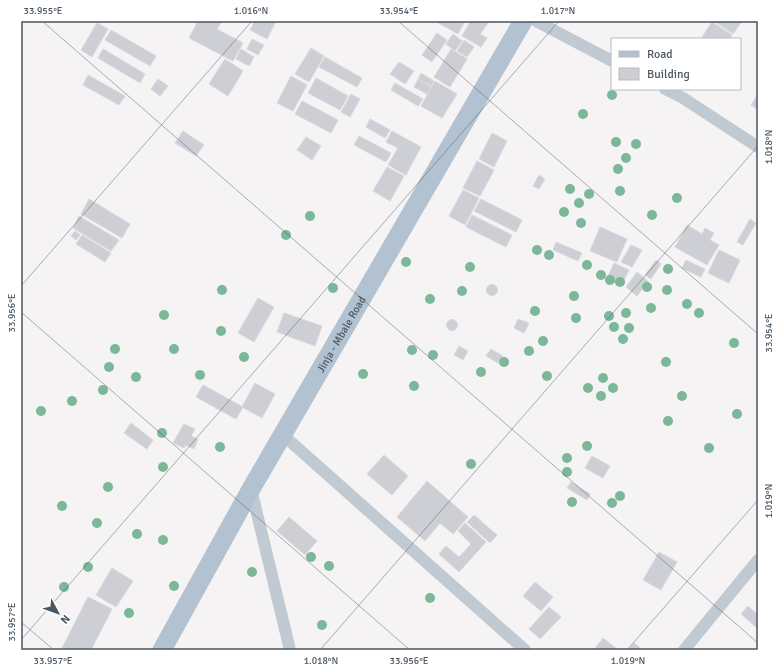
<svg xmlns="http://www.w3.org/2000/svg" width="779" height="671" font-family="Signika,sans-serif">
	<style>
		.building { fill: #cdcfd5; stroke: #d7d9de }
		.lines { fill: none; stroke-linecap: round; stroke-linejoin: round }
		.street { stroke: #c1cad2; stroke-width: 12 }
		.primary { stroke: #b3c2d1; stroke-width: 19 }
		.tree { fill: #7bb799 }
		.ticks { fill: none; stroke: #4a5661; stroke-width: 1; stroke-opacity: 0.45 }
		.labels { text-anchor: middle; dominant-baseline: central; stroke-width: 3.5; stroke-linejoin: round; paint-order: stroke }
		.street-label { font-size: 11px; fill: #4a5661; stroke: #fff }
		.neatline { fill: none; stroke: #4a5661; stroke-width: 1.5 }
		.ticks-label { font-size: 10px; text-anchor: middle; fill: #4a5661 }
	</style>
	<rect width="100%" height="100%" fill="#f5f3f3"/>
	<path class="building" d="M198,21H222L217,29L243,43L233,61L189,38Z
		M255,21H276L267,39L250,30Z
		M435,21H465L458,34Z
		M468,21L489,22L480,34L487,38L481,47L462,36L470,22Z
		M714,21H742L733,34Z
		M712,22L732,35L730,39H704L702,37Z
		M97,23L108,29L92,57L81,50Z
		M111,30L156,56L150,66L105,40Z
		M437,33L447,40L432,62L422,55Z
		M453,34L462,41L455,51L446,44Z
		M252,39L264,45L258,55L247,49Z
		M464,40L474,47L467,57L457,51Z
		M311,48L324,56L309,82L295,74Z
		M103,49L145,74L140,83L98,58Z
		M241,49L254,57L249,66L236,59Z
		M451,49L467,59L450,87L434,77Z
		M325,57L362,78L357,87L319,67Z
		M225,59L243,71L228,96L209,84Z
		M399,62L414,71L405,84L390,74Z
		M421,73L434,81L431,86L418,79Z
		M88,75L125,96L119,105L83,85Z
		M291,76L307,85L293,111L277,103Z
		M316,78L348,96L340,110L308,93Z
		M158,79L168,86L160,96L151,89Z
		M418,79L431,87L427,94L414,87Z
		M435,81L457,94L442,118L421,106Z
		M395,83L423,99L418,106L391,90Z
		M351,94L360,99L350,117L341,112Z
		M758,94V110L751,105Z
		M302,101L338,120L331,133L295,114Z
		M370,119L390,130L385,138L366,127Z
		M183,131L204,145L196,156L175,143Z
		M392,131L421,147L406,175L388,165L398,148L386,142Z
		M492,133L507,141L494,167L479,159Z
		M359,136L391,153L386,162L354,145Z
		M306,137L321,146L312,160L297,150Z
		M477,161L494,170L480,196L463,188Z
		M387,167L404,176L390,201L373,191Z
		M539,175L545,179L539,189L533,186Z
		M463,190L479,198L465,225L449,216Z
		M89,199L130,224L122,238L81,214Z
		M481,199L522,220L516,232L474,211Z
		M472,215L512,235L506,247L466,227Z
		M79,216L119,240L111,251L73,228Z
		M750,219L756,223L743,245L737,242Z
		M687,225L702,234L705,228L714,233L710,240L719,245L707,265L675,247Z
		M600,227L627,239L617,262L590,251Z
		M75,231L80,235L76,240L71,236Z
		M82,235L111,253L105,262L76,244Z
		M556,242L582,253L578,261L553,250Z
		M631,245L642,250L632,267L621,262Z
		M719,250L740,260L729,283L708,273Z
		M656,260L661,264L651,279L645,275Z
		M686,260L705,269L701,277L682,268Z
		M614,263L629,270L621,286L607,278Z
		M637,272L648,281L637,296L626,287Z
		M486.5 290a5.5 5.5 0 1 1 11 0a5.5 5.5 0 1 1-11 0Z
		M258,298L274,307L254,342L238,333Z
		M284,313L322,326L315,346L277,332Z
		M518,319L529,323L524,333L514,328Z
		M446.5 325a5.5 5.5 0 1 1 11 0a5.5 5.5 0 1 1-11 0Z
		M459,346L468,351L463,360L454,355Z
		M491,349L503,356L498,363L486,356Z
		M255,383L275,394L262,418L242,407Z
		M203,385L243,407L236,419L196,397Z
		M131,423L153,440L147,449L124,433Z
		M184,424L195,429L191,436L198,439L194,449L186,445L184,448L173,443Z
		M384,455L408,476L392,495L367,474Z
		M592,456L610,466L603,478L585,468Z
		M427,481L468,517L453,534L440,523L425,541L397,517Z
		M571,482L590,494L587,500L567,488Z
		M474,515L497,535L490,543L467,522Z
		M289,517L317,541L305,555L277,531Z
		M465,523L486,542L459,572L439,554L446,546L459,557L471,544L458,531Z
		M659,552L677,562L661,590L643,580Z
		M112,568L133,581L116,607L96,595Z
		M535,582L553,597L541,611L523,596Z
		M88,597L112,609L91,650H61Z
		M748,606L758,615V629L741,614Z
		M549,607L561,617L540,639L529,629Z
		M603,638L618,650H594Z
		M634,643L643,650H628Z"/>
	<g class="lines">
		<path class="street" d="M536,21L612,61
			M665,89L683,98L758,147
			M283,435L525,650
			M251,489L290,650
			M684,650L758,560"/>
		<path class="primary" id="s1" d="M162,650L251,489L523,21"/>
	</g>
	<g class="tree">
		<circle cx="612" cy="95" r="5"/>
		<circle cx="583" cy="114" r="5"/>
		<circle cx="616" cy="142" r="5"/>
		<circle cx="636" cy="144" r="5"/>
		<circle cx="626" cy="158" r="5"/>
		<circle cx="618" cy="169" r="5"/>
		<circle cx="570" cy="189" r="5"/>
		<circle cx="620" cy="191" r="5"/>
		<circle cx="589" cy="194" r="5"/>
		<circle cx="677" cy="198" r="5"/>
		<circle cx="579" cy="203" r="5"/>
		<circle cx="564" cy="212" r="5"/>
		<circle cx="652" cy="215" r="5"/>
		<circle cx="310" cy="216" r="5"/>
		<circle cx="581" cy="223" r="5"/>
		<circle cx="286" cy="235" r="5"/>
		<circle cx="537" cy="250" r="5"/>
		<circle cx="549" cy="255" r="5"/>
		<circle cx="406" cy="262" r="5"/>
		<circle cx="587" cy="265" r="5"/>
		<circle cx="470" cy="267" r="5"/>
		<circle cx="668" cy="269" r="5"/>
		<circle cx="601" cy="275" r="5"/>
		<circle cx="610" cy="280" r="5"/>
		<circle cx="620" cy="282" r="5"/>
		<circle cx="647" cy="287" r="5"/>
		<circle cx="333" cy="288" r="5"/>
		<circle cx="222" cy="290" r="5"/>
		<circle cx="667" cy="290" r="5"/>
		<circle cx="462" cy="291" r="5"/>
		<circle cx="574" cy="296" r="5"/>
		<circle cx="430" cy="299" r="5"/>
		<circle cx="687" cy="304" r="5"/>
		<circle cx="651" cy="308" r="5"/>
		<circle cx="535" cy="311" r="5"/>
		<circle cx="626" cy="313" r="5"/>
		<circle cx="699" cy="313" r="5"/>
		<circle cx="164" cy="315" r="5"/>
		<circle cx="609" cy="316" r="5"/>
		<circle cx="576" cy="318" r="5"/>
		<circle cx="614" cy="327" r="5"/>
		<circle cx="629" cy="328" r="5"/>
		<circle cx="221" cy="331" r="5"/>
		<circle cx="623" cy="339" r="5"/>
		<circle cx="543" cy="341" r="5"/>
		<circle cx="734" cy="343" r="5"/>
		<circle cx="115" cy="349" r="5"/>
		<circle cx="174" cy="349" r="5"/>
		<circle cx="412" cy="350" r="5"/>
		<circle cx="529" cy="351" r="5"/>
		<circle cx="433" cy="355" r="5"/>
		<circle cx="244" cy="357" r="5"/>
		<circle cx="504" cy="362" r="5"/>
		<circle cx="666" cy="362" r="5"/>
		<circle cx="109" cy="367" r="5"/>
		<circle cx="481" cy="372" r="5"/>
		<circle cx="363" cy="374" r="5"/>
		<circle cx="200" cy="375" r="5"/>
		<circle cx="547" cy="376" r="5"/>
		<circle cx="136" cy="377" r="5"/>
		<circle cx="603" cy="378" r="5"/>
		<circle cx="414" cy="386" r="5"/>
		<circle cx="588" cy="388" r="5"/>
		<circle cx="613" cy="388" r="5"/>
		<circle cx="103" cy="390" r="5"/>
		<circle cx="601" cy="396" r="5"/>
		<circle cx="682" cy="396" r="5"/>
		<circle cx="72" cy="401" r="5"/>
		<circle cx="41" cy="411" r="5"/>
		<circle cx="737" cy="414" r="5"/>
		<circle cx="668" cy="421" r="5"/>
		<circle cx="162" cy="433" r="5"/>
		<circle cx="587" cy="446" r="5"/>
		<circle cx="220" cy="447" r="5"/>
		<circle cx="709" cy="448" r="5"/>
		<circle cx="567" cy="458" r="5"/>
		<circle cx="471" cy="464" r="5"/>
		<circle cx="163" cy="467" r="5"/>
		<circle cx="567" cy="472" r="5"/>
		<circle cx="108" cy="487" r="5"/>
		<circle cx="620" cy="496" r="5"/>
		<circle cx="572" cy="502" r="5"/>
		<circle cx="612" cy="503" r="5"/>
		<circle cx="62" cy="506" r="5"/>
		<circle cx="97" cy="523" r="5"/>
		<circle cx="137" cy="534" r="5"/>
		<circle cx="163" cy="540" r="5"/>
		<circle cx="311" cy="557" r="5"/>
		<circle cx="329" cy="566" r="5"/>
		<circle cx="88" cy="567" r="5"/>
		<circle cx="252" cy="572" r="5"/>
		<circle cx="174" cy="586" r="5"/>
		<circle cx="64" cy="587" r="5"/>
		<circle cx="430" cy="598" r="5"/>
		<circle cx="129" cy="613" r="5"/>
		<circle cx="322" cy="625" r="5"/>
	</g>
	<path class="ticks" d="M42,21L758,643M398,21L758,334M754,21L758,24M21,286L252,21M21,312L410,650M21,622L54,650M21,640L559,21M320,650L758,146M627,650L758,500"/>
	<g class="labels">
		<g class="street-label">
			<text stroke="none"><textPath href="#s1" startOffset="363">Jinja - Mbale Road</textPath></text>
		</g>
	</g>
	<rect width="779" height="671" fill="none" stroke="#ffffff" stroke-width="44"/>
	<rect x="611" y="38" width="130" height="52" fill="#ffffff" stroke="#b7bbc0"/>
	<rect x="619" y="51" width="20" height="6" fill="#b3c2d1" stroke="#b7bbc0"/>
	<text x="647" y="58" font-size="12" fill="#4a5661">Road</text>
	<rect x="619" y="68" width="20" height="12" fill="#cdcfd5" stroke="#b7bbc0"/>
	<text x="647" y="78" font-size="12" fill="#4a5661">Building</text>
	<g transform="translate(58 613) rotate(131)" stroke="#ffffff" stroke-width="3" paint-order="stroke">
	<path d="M0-3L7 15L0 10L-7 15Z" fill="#4a5661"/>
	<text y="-6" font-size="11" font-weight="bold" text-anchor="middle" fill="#4a5661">N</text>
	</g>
	<rect x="22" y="22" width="735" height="627" class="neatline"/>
	<g class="ticks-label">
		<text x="43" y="14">33.955°E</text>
		<text x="251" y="14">1.016°N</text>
		<text x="399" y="14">33.954°E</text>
		<text x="558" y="14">1.017°N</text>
		<text transform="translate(768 147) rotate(-90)" y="4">1.018°N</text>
		<text transform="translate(11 313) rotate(-90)" y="4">33.956°E</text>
		<text transform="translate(768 333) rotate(-90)" y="4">33.954°E</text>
		<text transform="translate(768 501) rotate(-90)" y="4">1.019°N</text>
		<text transform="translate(11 622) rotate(-90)" y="4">33.957°E</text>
		<text x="53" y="664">33.957°E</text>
		<text x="321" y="664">1.018°N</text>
		<text x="409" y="664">33.956°E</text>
		<text x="628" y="664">1.019°N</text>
	</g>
</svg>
